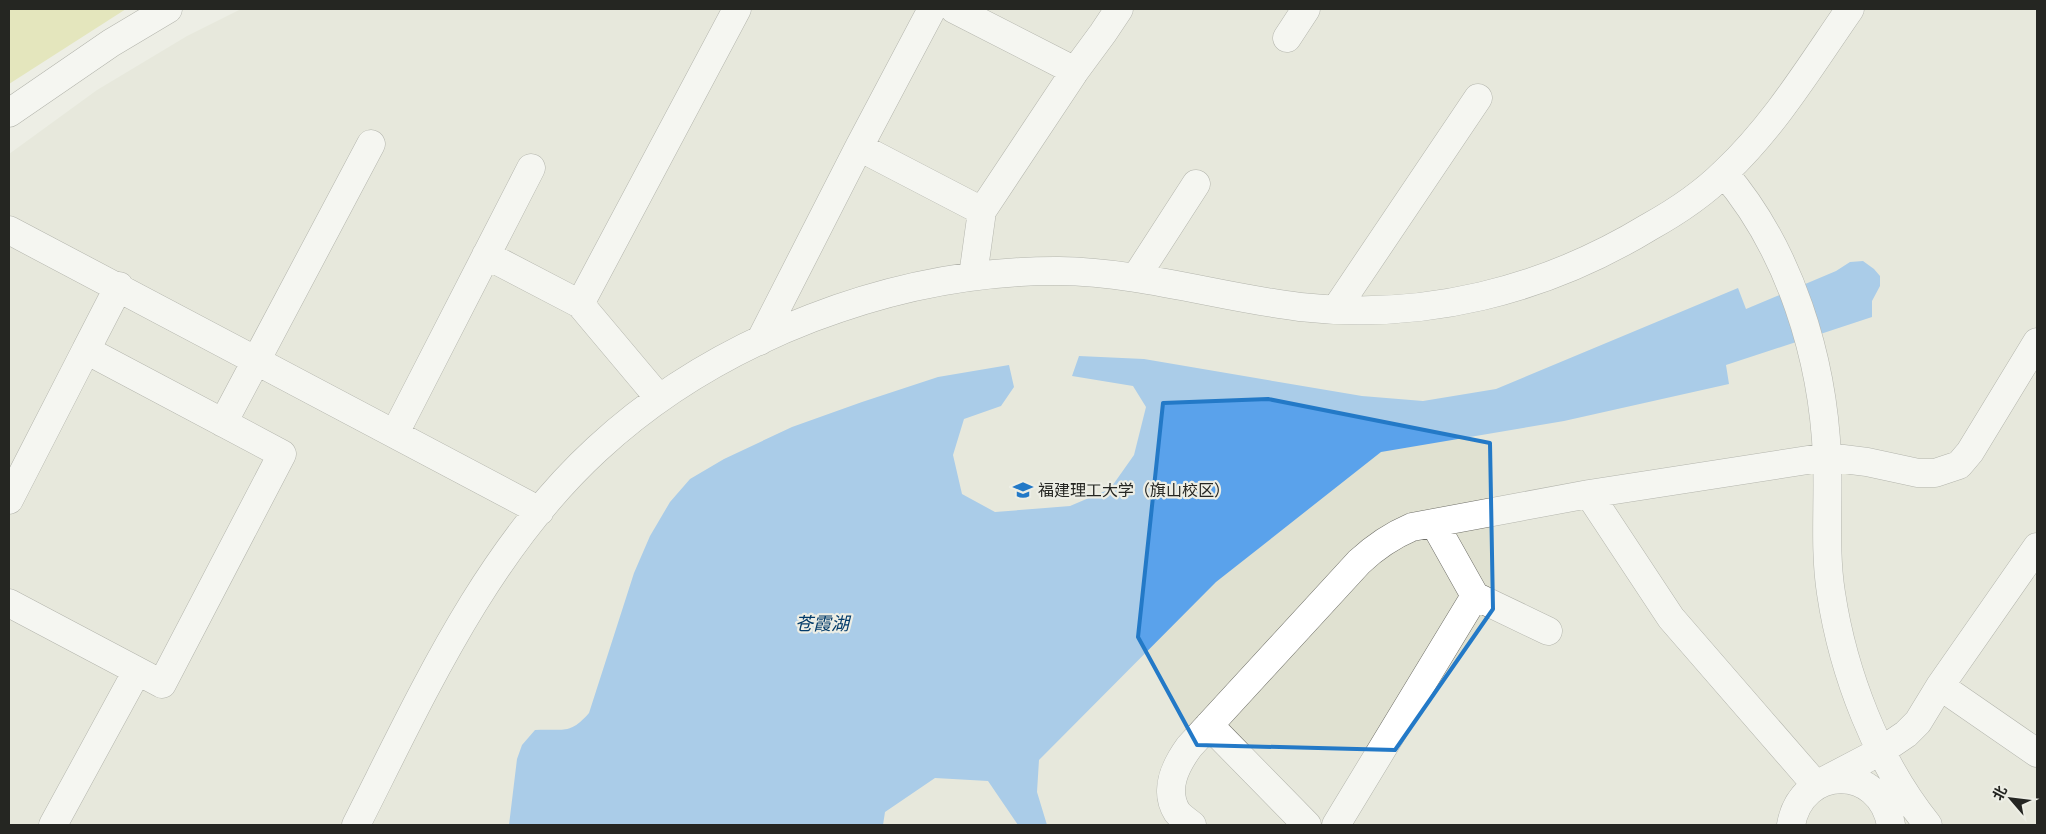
<svg xmlns="http://www.w3.org/2000/svg" width="2046" height="834" font-family="Cabin,'Noto Sans SC',sans-serif">
	<style>
		.built { fill: #e0e1d1 }
		.green { fill: #d9db8d }
		.water { fill: #5aa2eb }
		.lines { fill: none; stroke-linecap: round; stroke-linejoin: round }
		.minor-casing { stroke: #6f6f68; stroke-width: 29 }
		.minor { stroke: #fff; stroke-width: 28 }
		.marked { fill: none; stroke: #2379c7; stroke-width: 4; stroke-linejoin: round }
		.labels { text-anchor: middle; dominant-baseline: central; stroke-width: 4.5; stroke-linejoin: round; paint-order: stroke }
		.poi-label { font-size: 16px; fill: #252622; stroke: #edeee5; text-anchor: start }
		.water-label { font-size: 18px; font-style: italic; fill: #033b69; stroke: #edeee5 }
	</style>
	<rect width="100%" height="100%" fill="#edeee5"/>
	<path class="built" d="M241,9H2037V825H9V154L97,90L187,36Z"/>
	<path class="green" d="M9,9H126L9,84Z"/>
	<path class="water" d="M1863,261L1874,269L1880,276V286L1872,301V317L1726,365L1729,384L1564,421L1381,452L1216,582L1039,760L1037,792L1047,825H1018L988,781L935,778L885,812L883,825H509L517,759L522,745L535,730C563,728 569,736 589,713L634,573L650,536L670,502L690,479L724,459L792,427L862,402L938,377L1009,365L1014,387L1001,406L964,419L953,455L962,494L995,512L1070,506L1110,489L1134,455L1146,407L1133,386L1072,376L1079,356L1144,359L1362,396L1423,401L1496,389L1738,288L1746,309L1836,271L1850,262Z"/>
	<g class="lines">
		<defs>
			<path id="minor" d="M954,9L1075,71
				M1287,38L1306,9
				M9,113L111,43L168,9
				M859,147L982,211
				M1724,173C1790,250 1823,358 1827,457C1829,502 1824,548 1831,593C1843,673 1877,762 1928,825
				M9,230L540,511
				M486,255L580,304L659,398
				M973,276L982,211L1075,71L1103,33L1119,9
				M1136,277L1196,184
				M580,304L737,9
				M1336,309L1478,98
				M760,341L859,147L932,9
				M86,350L119,286
				M223,423L371,144
				M395,433L531,168
				M1589,494L1671,618L1816,785L1881,751L1906,734L1918,722L1940,686L2037,547
				M9,500L86,350L282,454L162,684L9,603
				M1434,523L1475,596L1548,631
				M1940,686L2037,753
				M1209,725L1307,825
				M53,825L137,671
				M356,825C423,693 486,551 597,449C717,338 896,270 1059,271C1141,272 1219,297 1300,307C1423,321 1544,291 1649,227C1676,212 1703,194 1725,172C1775,125 1811,65 1850,9
				M1192,825C1187,821 1181,817 1177,812C1163,789 1176,765 1189,747L1359,562C1376,546 1391,536 1412,527L1589,494L1827,457L1867,462L1918,473H1935L1959,465L1970,452L2037,342
				M1336,825L1475,596
				M1791,825C1802,764 1880,764 1891,825"/>
		</defs>
		<use href="#minor" class="minor-casing"/>
		<use href="#minor" class="minor"/>
	</g>
	<path d="M0 0H2046V834H0ZM1268,399L1490,443L1493,609L1395,750L1197,745L1138,637L1163,403Z" fill="#edeee5" fill-opacity=".55" fill-rule="evenodd"/>
	<path class="marked" d="M1268,399L1490,443L1493,609L1395,750L1197,745L1138,637L1163,403Z"/>
	<defs>
		<symbol id="university-bare" viewBox="-9 -9 18 18"><path d="M0-5L7-2L0 1L-7-2ZM-4 1L0 2.5L4 1V4Q0 6-4 4Z" fill="#2379c7" stroke="#edeee5" stroke-width="2.5" paint-order="stroke"/></symbol>
	</defs>
	<g fill-rule="evenodd">
		<use href="#university-bare" x="1009" y="476" width="28" height="28"/>
	</g>
	<g class="labels">
		<g class="poi-label">
			<text x="1038" y="490">福建理工大学（旗山校区）</text>
		</g>
		<g class="water-label">
			<text x="822" y="624">苍霞湖</text>
		</g>
	</g>
	<rect width="2046" height="834" fill="none" stroke="#252622" stroke-width="20"/>
	<g transform="translate(2011 799) rotate(298)" stroke="#edeee5" stroke-width="4" paint-order="stroke">
	<path d="M0-4L9 19L0 12L-9 19Z" fill="#252622"/>
	<text y="-8" font-size="14" font-weight="bold" text-anchor="middle" fill="#252622">北</text>
	</g>
</svg>
